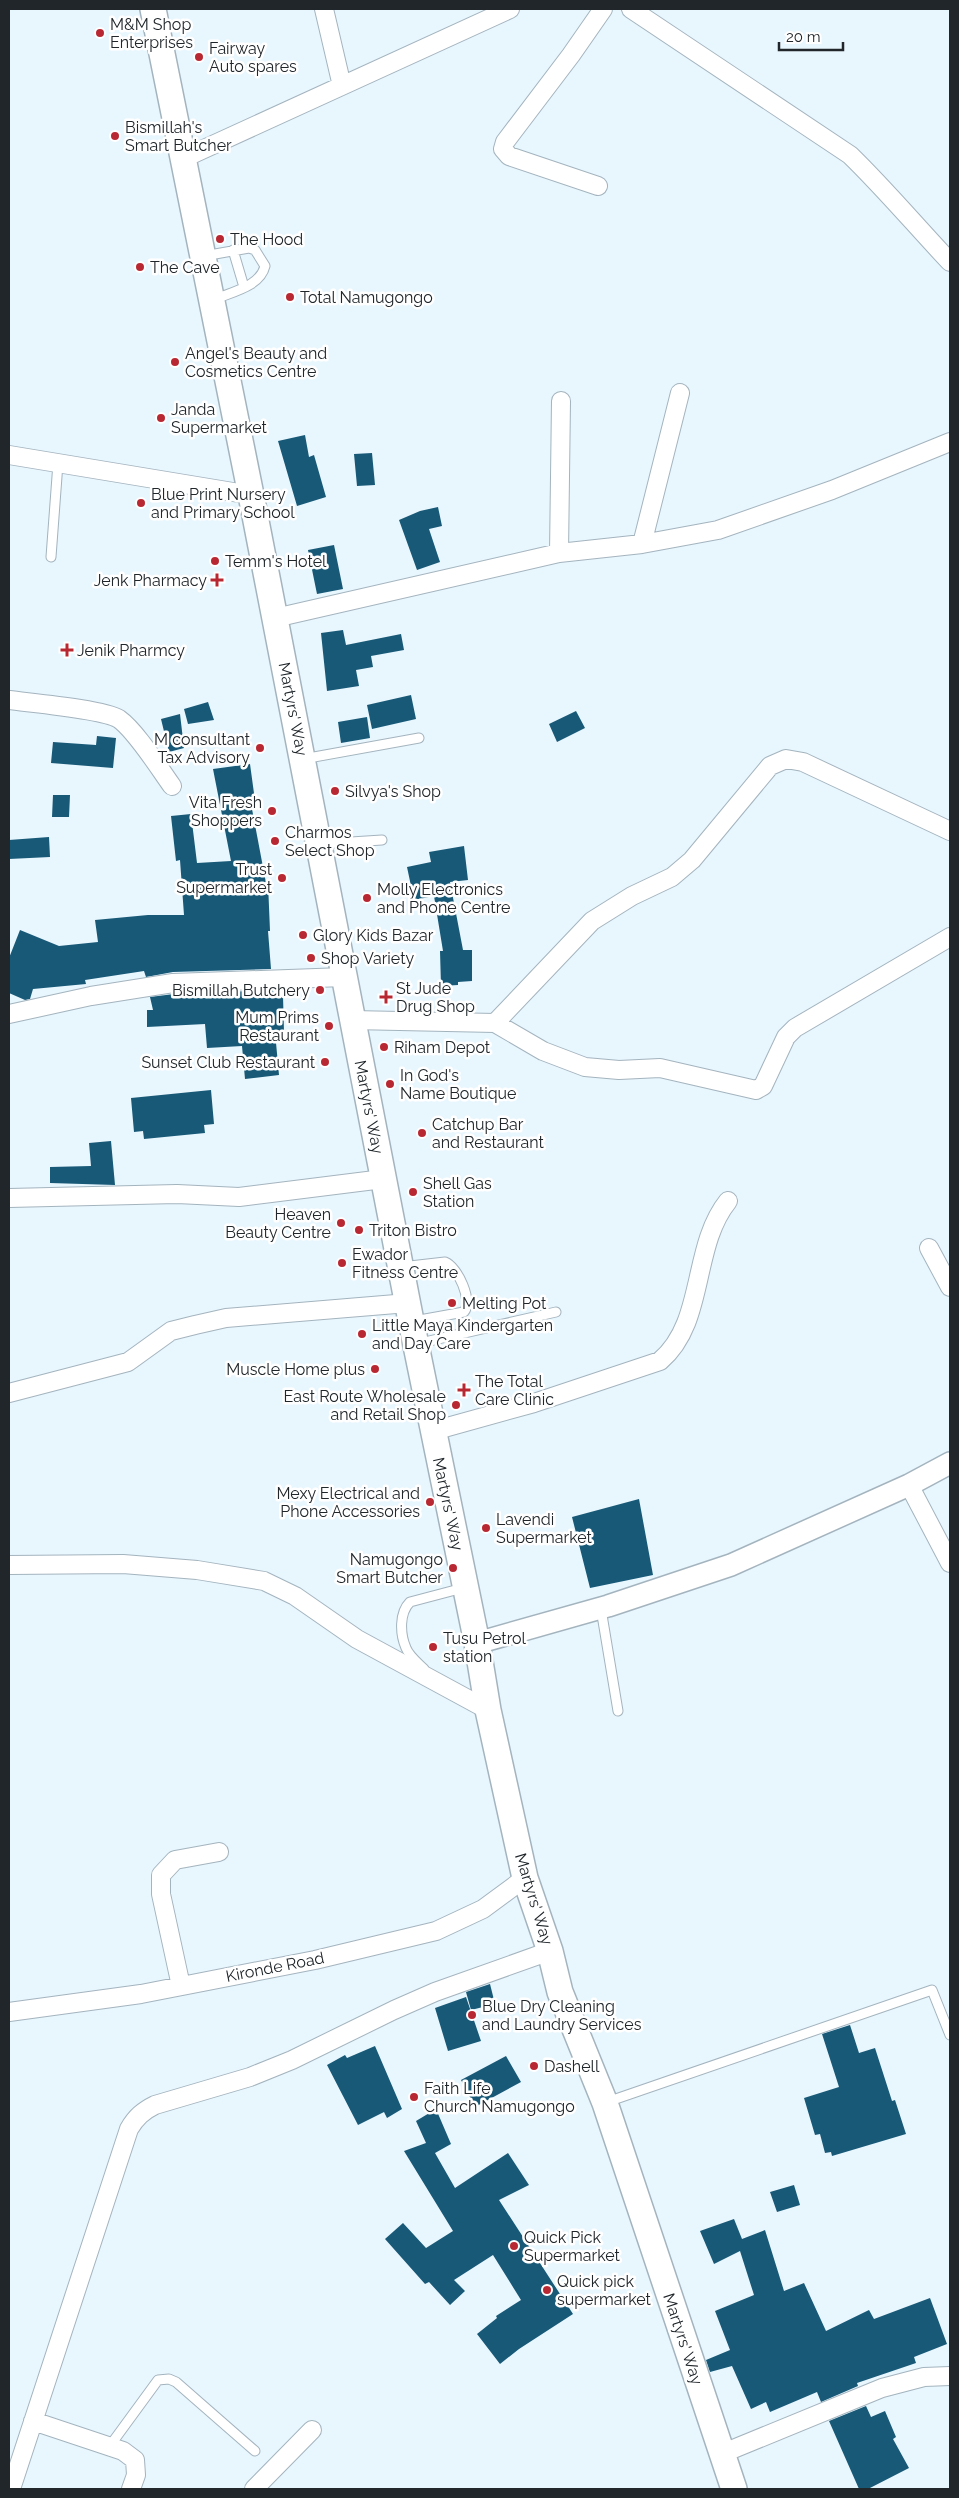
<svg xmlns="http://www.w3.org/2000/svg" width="959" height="2498" font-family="Raleway,sans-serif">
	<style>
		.building { fill: #175977 }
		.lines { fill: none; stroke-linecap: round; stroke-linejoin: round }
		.service-casing { stroke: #a4b4be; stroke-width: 11 }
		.minor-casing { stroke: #a4b4be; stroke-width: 20 }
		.tertiary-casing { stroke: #a4b4be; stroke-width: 24 }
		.secondary-casing { stroke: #a4b4be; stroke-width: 28 }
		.service { stroke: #fff; stroke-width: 9 }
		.minor { stroke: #fff; stroke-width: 18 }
		.tertiary { stroke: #fff; stroke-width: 21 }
		.secondary { stroke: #fff; stroke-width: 25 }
		.poi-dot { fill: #b82833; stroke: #fff; stroke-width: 2 }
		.labels { text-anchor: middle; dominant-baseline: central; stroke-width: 5; stroke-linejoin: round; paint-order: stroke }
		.poi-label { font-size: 16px; fill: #20262a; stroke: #fff; text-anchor: start }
		.street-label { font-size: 16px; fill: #20262a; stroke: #fff }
	</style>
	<rect width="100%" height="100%" fill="#e8f6fe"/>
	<path class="building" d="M305,435L309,457L314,455L326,497L297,506L278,441Z
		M372,453L375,485L357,486L354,454Z
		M438,507L442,526L429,529L440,562L417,570L399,520L420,511Z
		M334,545L343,589L317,594L308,550Z
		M343,630L346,645L401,634L404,650L371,656L373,667L356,670L359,686L327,691L321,633Z
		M411,695L416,719L372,729L367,705Z
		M208,702L214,720L188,724L184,709Z
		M576,711L585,728L557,742L549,724Z
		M180,714L184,748L169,752L161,719Z
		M367,717L370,738L341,743L338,722Z
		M97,736L116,738L113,768L51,763L53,742L96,745Z
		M250,764L256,808L252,809L266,883H268L270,931H268L271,969L173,972L146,977L144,971L85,980L86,984L33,989L30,999L25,1000L9,993V958L20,930L59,946L98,942L95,920L148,915H184L180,860L176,861L171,816L191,814L197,863L231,861L213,769Z
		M53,795H70L69,817H52Z
		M49,837L50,857L9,859V840Z
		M464,846L468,880L450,882L463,950H472V981L458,982V985L441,986L440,951H443L434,896L414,900L407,867L431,862L429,852Z
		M273,990L274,997L283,996L284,1032H275L279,1075L245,1079L242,1046L207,1048L205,1024L147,1027V1010H153L150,997L174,994Z
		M211,1090L214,1124L204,1125L205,1133L144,1139L143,1131L134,1132L131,1098Z
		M111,1141L115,1185L50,1183V1167L91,1166L89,1143Z
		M639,1499L653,1575L590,1588L572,1517Z
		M490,1984L495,2004L471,2010L466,1992Z
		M466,1997L481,2041L448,2051L435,2008Z
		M850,2025L859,2053L875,2048L892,2101L895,2100L906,2134L832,2156L831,2152L825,2153L820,2134L815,2135L804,2098L839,2087L822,2034Z
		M375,2046L402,2109L387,2118L384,2112L358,2125L327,2065L345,2055L347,2058Z
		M506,2056L521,2082L475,2107L461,2080Z
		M436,2109L451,2144L435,2153L455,2188L508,2153L529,2185L499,2200L573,2314L519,2349L500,2364L477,2334L497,2318L496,2316L521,2300L493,2255L454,2280L465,2291L450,2305L429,2282L425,2284L385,2239L403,2223L426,2248L453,2231L404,2151L426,2143L416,2121Z
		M794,2185L800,2205L777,2212L770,2192Z
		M734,2219L742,2239L765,2230L784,2291L804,2283L826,2331L869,2310L874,2319L930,2298L947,2344L914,2357L916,2363L857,2383L858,2386L821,2402L817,2392L770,2412L766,2402L751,2409L732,2366L710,2372L706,2360L730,2350L715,2311L754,2295L740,2251L714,2264L700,2231Z
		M866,2406L871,2417L885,2411L896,2437L893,2439L909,2468L868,2489H859L829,2421Z"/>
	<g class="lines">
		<defs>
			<path id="service" d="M233,250L244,287
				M204,256L249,248L255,250L265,266C260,287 231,292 213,300
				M51,557L58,463
				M303,759L419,738
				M320,844L382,840
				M401,1267L445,1262C458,1267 473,1301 464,1312L414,1321
				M416,1344L556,1312
				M601,1609L618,1711
				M424,1669C418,1663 409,1656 406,1648C400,1634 399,1613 410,1602L463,1588
				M607,2102L932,1990L950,2035
				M109,2447L158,2380L169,2379L176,2382L255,2451"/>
			<path id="minor" d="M324,9L342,86
				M631,9L850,155C885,189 916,226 950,262
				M182,159L510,9
				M598,186L509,156L503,149L505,142L571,55L603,9
				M9,455L251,495
				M642,544L680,393
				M559,553L561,401
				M275,618L559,553L642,544L718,530L832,490L950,442
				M9,700C31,703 103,709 119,719C136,731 159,768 172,786
				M9,1014L91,996L173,983L344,977
				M352,1020L495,1023L592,921L632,896L672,877L692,860L770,766L786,759L803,762L950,831
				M495,1023L543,1051L585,1067L619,1070L660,1068L756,1090L763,1086L786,1037L795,1028L950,937
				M9,1198L177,1194L239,1197L383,1179
				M929,1248L950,1287
				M9,1393L128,1362L171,1331L195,1325L226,1318L408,1303
				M433,1431L534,1403L660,1361C706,1322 691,1247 728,1201
				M909,1485L950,1563
				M9,1565L123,1564L197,1570L264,1581L295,1596L357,1639L488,1710
				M181,1986L161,1894V1875L175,1860L219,1852
				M9,2012L141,1994L315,1960L436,1931L483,1909L525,1878
				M33,2421L123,2451L135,2460L136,2475L131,2489
				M721,2454L882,2388L924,2377L950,2376
				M11,2489L129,2129C136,2117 143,2111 155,2105L250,2077L292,2060L394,2010L435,1992L550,1951
				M254,2489L312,2430"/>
			<path id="tertiary" d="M477,1643L608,1606L731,1565L909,1485L950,1463"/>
			<path id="secondary" d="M153,9L251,495L411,1321L477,1643L488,1710L525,1878L550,1951L560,1992L605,2103L734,2489"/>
		</defs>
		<use href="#service" class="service-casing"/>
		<use href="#minor" class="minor-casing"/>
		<use href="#tertiary" class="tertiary-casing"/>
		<use href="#secondary" class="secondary-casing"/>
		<use href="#service" class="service"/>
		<use href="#minor" class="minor"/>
		<use href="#tertiary" class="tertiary"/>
		<use href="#secondary" class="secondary"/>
	</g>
	<g class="poi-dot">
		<circle cx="100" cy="33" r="5"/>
		<circle cx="199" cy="57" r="5"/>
		<circle cx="115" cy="136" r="5"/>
		<circle cx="220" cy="239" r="5"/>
		<circle cx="140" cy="267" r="5"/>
		<circle cx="290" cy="297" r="5"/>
		<circle cx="175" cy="362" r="5"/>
		<circle cx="161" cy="418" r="5"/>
		<circle cx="141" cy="503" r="5"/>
		<circle cx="215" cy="561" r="5"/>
		<path d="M214.5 572.5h5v5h5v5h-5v5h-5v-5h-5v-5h5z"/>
		<path d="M64.5 642.5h5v5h5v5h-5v5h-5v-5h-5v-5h5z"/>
		<circle cx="260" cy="748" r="5"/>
		<circle cx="335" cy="791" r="5"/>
		<circle cx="272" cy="811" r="5"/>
		<circle cx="275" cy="841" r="5"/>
		<circle cx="282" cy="878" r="5"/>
		<circle cx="367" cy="898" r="5"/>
		<circle cx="303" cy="935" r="5"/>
		<circle cx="311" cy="958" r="5"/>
		<circle cx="320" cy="990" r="5"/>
		<path d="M383.5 989.5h5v5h5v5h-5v5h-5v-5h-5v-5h5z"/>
		<circle cx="329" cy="1026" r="5"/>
		<circle cx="384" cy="1047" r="5"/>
		<circle cx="325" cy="1062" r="5"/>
		<circle cx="390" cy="1084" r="5"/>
		<circle cx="422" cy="1133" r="5"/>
		<circle cx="413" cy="1192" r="5"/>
		<circle cx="341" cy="1223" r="5"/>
		<circle cx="359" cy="1230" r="5"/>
		<circle cx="342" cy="1263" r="5"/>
		<circle cx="452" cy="1303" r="5"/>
		<circle cx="362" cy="1334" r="5"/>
		<circle cx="375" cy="1369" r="5"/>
		<path d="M461.5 1382.5h5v5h5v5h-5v5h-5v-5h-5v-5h5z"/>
		<circle cx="456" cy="1405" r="5"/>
		<circle cx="430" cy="1502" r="5"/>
		<circle cx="486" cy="1528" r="5"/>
		<circle cx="453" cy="1568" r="5"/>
		<circle cx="433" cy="1647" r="5"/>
		<circle cx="472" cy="2015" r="5"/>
		<circle cx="534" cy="2066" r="5"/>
		<circle cx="414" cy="2097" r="5"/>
		<circle cx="514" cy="2246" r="5"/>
		<circle cx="547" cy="2290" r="5"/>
	</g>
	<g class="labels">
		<g class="poi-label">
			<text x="110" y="24">M&amp;M Shop<tspan x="110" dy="18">Enterprises</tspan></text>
			<text x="209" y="48">Fairway<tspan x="209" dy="18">Auto spares</tspan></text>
			<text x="125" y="127">Bismillah's<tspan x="125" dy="18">Smart Butcher</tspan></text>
			<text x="230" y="239">The Hood</text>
			<text x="150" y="267">The Cave</text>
			<text x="300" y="297">Total Namugongo</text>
			<text x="185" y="353">Angel's Beauty and<tspan x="185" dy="18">Cosmetics Centre</tspan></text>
			<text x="171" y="409">Janda<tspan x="171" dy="18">Supermarket</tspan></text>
			<text x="151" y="494">Blue Print Nursery<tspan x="151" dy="18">and Primary School</tspan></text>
			<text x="225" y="561">Temm's Hotel</text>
			<text x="207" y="580" text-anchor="end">Jenk Pharmacy</text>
			<text x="77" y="650">Jenik Pharmcy</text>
			<text x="250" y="739" text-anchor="end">M consultant<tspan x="250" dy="18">Tax Advisory</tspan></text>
			<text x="345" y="791">Silvya's Shop</text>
			<text x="262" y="802" text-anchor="end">Vita Fresh<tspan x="262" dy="18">Shoppers</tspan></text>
			<text x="285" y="832">Charmos<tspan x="285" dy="18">Select Shop</tspan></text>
			<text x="272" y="869" text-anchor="end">Trust<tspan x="272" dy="18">Supermarket</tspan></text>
			<text x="377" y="889">Molly Electronics<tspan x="377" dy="18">and Phone Centre</tspan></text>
			<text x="313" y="935">Glory Kids Bazar</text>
			<text x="321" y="958">Shop Variety</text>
			<text x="396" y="988">St Jude<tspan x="396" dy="18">Drug Shop</tspan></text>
			<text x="310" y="990" text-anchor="end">Bismillah Butchery</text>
			<text x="319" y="1017" text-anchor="end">Mum Prims<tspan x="319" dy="18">Restaurant</tspan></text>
			<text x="394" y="1047">Riham Depot</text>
			<text x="315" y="1062" text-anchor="end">Sunset Club Restaurant</text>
			<text x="400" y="1075">In God's<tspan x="400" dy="18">Name Boutique</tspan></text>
			<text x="432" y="1124">Catchup Bar<tspan x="432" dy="18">and Restaurant</tspan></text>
			<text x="423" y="1183">Shell Gas<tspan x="423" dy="18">Station</tspan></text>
			<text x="331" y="1214" text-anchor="end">Heaven<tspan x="331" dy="18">Beauty Centre</tspan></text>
			<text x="369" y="1230">Triton Bistro</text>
			<text x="352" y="1254">Ewador<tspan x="352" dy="18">Fitness Centre</tspan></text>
			<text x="462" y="1303">Melting Pot</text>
			<text x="372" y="1325">Little Maya Kindergarten<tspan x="372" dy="18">and Day Care</tspan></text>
			<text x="365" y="1369" text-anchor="end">Muscle Home plus</text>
			<text x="475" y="1381">The Total<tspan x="475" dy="18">Care Clinic</tspan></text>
			<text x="446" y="1396" text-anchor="end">East Route Wholesale<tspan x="446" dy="18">and Retail Shop</tspan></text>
			<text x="420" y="1493" text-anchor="end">Mexy Electrical and<tspan x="420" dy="18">Phone Accessories</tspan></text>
			<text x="496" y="1519">Lavendi<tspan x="496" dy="18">Supermarket</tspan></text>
			<text x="443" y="1559" text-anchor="end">Namugongo<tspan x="443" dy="18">Smart Butcher</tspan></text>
			<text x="443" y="1638">Tusu Petrol<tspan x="443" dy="18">station</tspan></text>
			<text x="482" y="2006">Blue Dry Cleaning<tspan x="482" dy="18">and Laundry Services</tspan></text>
			<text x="544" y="2066">Dashell</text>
			<text x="424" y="2088">Faith Life<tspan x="424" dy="18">Church Namugongo</tspan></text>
			<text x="524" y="2237">Quick Pick<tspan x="524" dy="18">Supermarket</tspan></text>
			<text x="557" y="2281">Quick pick<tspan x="557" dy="18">supermarket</tspan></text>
		</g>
		<g class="street-label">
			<text transform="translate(293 709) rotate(79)">Martyrs' Way</text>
			<text transform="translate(369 1107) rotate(79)">Martyrs' Way</text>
			<text transform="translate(448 1504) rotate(78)">Martyrs' Way</text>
			<text transform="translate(534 1899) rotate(73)">Martyrs' Way</text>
			<text transform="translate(275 1967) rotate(-11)">Kironde Road</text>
			<text transform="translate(683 2339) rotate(72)">Martyrs' Way</text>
		</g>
	</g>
	<rect width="959" height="2498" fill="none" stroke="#20262a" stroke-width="20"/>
	<path d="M779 42v8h64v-8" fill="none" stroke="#20262a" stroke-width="2.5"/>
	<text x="786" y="42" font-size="15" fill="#20262a" stroke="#ffffff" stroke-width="4" paint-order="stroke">20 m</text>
</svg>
